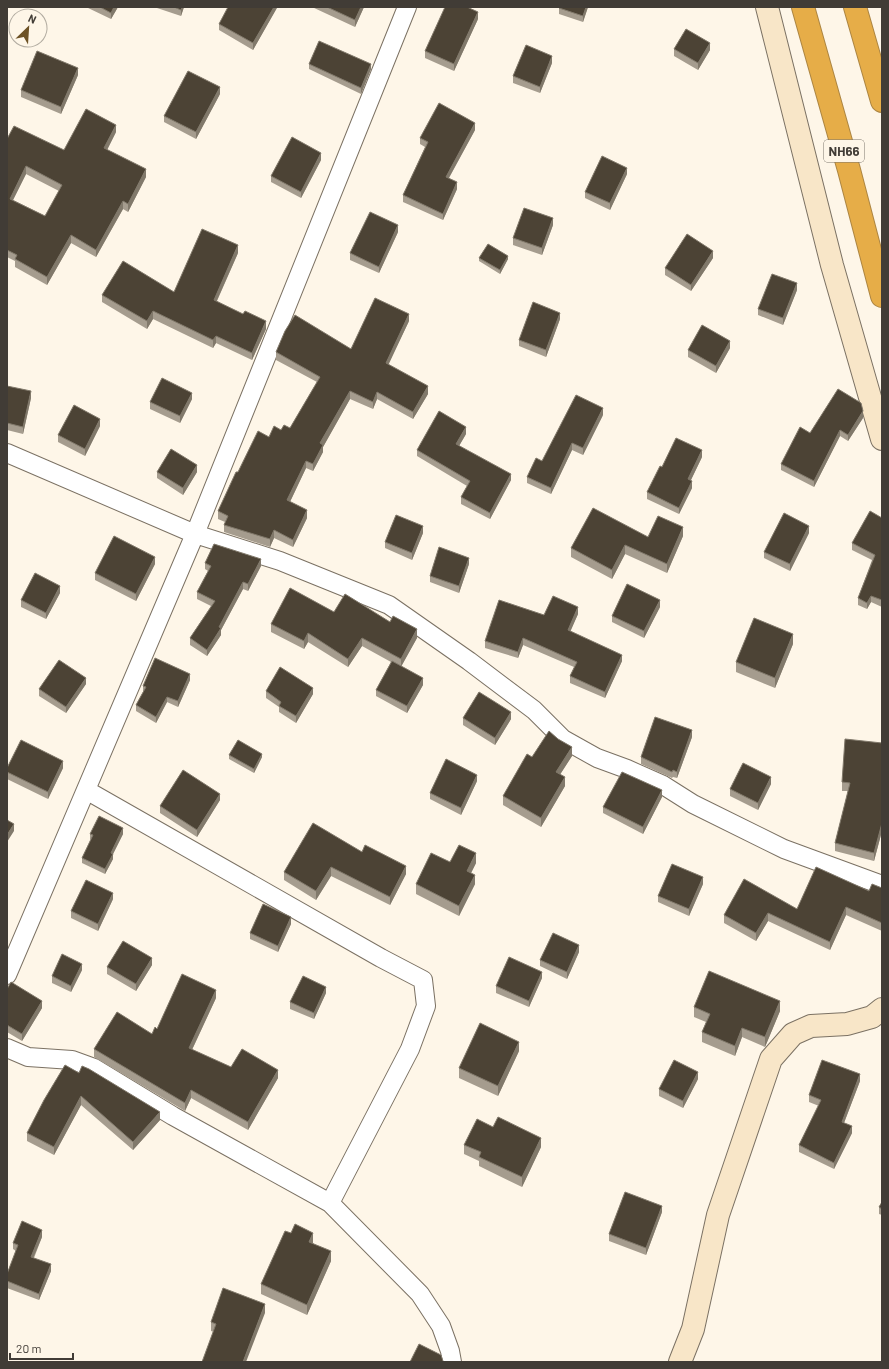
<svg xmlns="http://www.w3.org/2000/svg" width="889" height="1369" font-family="Barlow,sans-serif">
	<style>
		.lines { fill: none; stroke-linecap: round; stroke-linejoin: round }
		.street-casing { stroke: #7b7163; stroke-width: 20 }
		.secondary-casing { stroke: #7b7163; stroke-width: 24 }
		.highway-casing { stroke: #ac8542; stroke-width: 24 }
		.street { stroke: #fff; stroke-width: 18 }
		.secondary { stroke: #f8e6c8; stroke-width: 22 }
		.highway { stroke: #e6ad48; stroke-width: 22 }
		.wall { fill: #a59c8e; fill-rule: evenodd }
		.shaded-wall { fill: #81796b }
		.building { fill: #4c4335; stroke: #81796b; fill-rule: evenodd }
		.labels { text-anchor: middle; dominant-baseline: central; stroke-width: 4; stroke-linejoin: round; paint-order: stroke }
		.shield { fill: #fef6e8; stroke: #7a746b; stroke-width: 1 }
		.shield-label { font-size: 13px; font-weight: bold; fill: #413c36 }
	</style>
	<rect width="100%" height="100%" fill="#fef6e8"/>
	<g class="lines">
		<defs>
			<path id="street" d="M7,453L195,534L280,561L389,605L469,661L534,710L563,739L597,758L627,769L663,785L693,804L784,849L882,885
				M86,790L381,958L423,980L426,1006L410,1049L330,1203
				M7,975L195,534L407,7
				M7,1048L28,1057L72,1060L94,1068L173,1116L330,1203L420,1294L441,1326L450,1351L452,1362"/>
			<path id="secondary" d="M767,7L832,265L882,439
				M680,1362L693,1329L718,1215L771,1059L793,1034L811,1026L847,1024L872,1017L882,1009"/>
			<path id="highway" d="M803,7L849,170L882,296
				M855,7L882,101"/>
		</defs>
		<use href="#street" class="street-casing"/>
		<use href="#secondary" class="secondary-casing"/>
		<use href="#highway" class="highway-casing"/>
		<use href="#street" class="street"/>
		<use href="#secondary" class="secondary"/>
		<use href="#highway" class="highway"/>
	</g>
	<path class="wall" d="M86,7H118L111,19Z
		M154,7H184L181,16Z
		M277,7L253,50L219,30V24Z
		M312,7H364L355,27Z
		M559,7H588L583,22L559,14Z
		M478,19L454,71L425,58V51Z
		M674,49L710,50L698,70L674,56Z
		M552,63L540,93L513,83V76Z
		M309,64L371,69L361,94L309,69Z
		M78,75L61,114L21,97V90Z
		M220,94L196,139L164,122V116Z
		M475,130L449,178L457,189L443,220L403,202V195L425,147L420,144V138Z
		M116,132L107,150L146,177L128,212L123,209L96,257L71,243L47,285L15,267V261L7,257V139L64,150ZM26,174L59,191L45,216L13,200Z
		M321,160L301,198L271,182V176Z
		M627,174L610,210L585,198V192Z
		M553,225L542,255L513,245V238Z
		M398,232L379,273L350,260V253Z
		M238,253L217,301L266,329L252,360L216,343L213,348L153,319L147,329L102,302V295L174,292Z
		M479,258L508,259L500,274L479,261Z
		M713,258L691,291L665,275V268Z
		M797,290L783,325L758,315V309Z
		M560,319L546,357L519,346V340Z
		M409,321L388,364L428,394L413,419L377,399L373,409L350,399L323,447V452L313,471L306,468L290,502L307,518L293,547L274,538L270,547L224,532V525L225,522L218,519V511L238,472L269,437L281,430L290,428L317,382L276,360V352L351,349Z
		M730,348L716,373L688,357V350Z
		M7,386L31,398L23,434L7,430Z
		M192,399L180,423L150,409V402Z
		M603,415L583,455L572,450L551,494L527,483V477L542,461Z
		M863,418L848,441L840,436L814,487L781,470V464L810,433Z
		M100,426L85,456L58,442V435Z
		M466,434L459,446L511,480L490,519L461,504V497L467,486L417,456V450Z
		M702,457L691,480L692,488L679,514L647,499V492L662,467Z
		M157,472H197L183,495L157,478Z
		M882,518V607L871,602L867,609L858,605V598L872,560L852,550V543Z
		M423,533L412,560L385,548V542Z
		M809,533L790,571L764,558V552Z
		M683,536L667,573L625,554L612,579L571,557V548L648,537Z
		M205,563L261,566L248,591L243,589L221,630V635L207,656L190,645V638L211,606L197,599V592L208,571L205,569Z
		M155,564L136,601L95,580V573Z
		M469,564L459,593L430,582V576Z
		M60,593L46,619L21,607V600Z
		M660,607L644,638L612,622V616Z
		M334,612L390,622L417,638L401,666L423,685L407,713L376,696V690L391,662L362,646L348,667L308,642L304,649L271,632V624Z
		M578,614L570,631L622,661L605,698L570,683V676L574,667L523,645L518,658L485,648V641L544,615Z
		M793,644L775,688L736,672V662Z
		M190,680L178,707L167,702L156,723L136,711V705L143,692V686Z
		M86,684L66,713L39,696V689Z
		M266,691L313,694L296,723L279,712V707L266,698Z
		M463,718L511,719L495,745L463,725Z
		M692,737L677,778L673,777L672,778L641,764V757Z
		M882,743V831L874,861L835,851V843L848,791H842V782Z
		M229,755L262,757L254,773L229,759Z
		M572,756L560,774L565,786L541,827L503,805V796L532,757Z
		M7,768H63L48,799L7,779Z
		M477,781L461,815L430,799V793Z
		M771,784L758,810L730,796V789Z
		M662,797L643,834L603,813V807Z
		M220,800L197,837L160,813V806Z
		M90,834H123L113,854V859L105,874L82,863V858L91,839H90Z
		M362,852L406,874L390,905L331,876L316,900L284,880V872Z
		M450,862L476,863L471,873L475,884L459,916L416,894V884Z
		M703,884L689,916L658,902V896Z
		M882,888V931L846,915L830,950L768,921L756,941L724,923V915L797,909Z
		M113,899L98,931L71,918V911Z
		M291,924L278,952L250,939V933Z
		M579,952L567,979L540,966V960Z
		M152,965L136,991L107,974V967Z
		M82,970L71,992L52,983V976Z
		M542,978L529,1007L496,993V986Z
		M7,989L42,1008L22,1041L7,1032Z
		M326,993L314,1019L290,1009V1002Z
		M216,998L192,1050L231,1067L278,1078L248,1130L191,1098L185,1111L94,1057V1049L152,1034L157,1029Z
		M694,1007L780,1011L765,1047L742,1037L735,1056L702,1042V1032L706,1022L694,1017Z
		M519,1051L498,1096L459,1078V1068Z
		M79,1073L160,1120L133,1150L81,1105L54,1155L27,1141V1133Z
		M698,1079L683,1108L659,1096V1089Z
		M860,1081L844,1123L852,1133L834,1169L799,1152V1145L819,1106L809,1102V1095Z
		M493,1127L541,1147L522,1187L479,1166V1161L464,1154V1145Z
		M882,1202V1215L879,1214V1207Z
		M662,1212L646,1255L609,1241V1234Z
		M42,1237L34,1258L51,1271L39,1300L7,1288V1274L16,1251L13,1249V1243Z
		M313,1243L331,1261L307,1315L261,1294V1284Z
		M265,1313L214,1332L211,1331V1322Z"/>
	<path class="shaded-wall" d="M114,7H118L111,19V13Z
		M182,7H184L181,16V10Z
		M274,7H277V8L253,50V43Z
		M361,7H364L355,27V20Z
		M586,7H588L583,22V16Z
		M478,12V19L454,71V64Z
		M710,43V50L698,70V63Z
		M552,56V63L540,93V87Z
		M371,64V69L361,94V88Z
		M78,68V75L61,114V107Z
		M220,87V94L196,139V132Z
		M475,123V130L446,183V177Z
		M116,125V132L104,156V148Z
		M321,153V160L301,198V192Z
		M26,166V174L10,206V199Z
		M627,168V174L610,210V203Z
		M146,169V177L128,212V204Z
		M457,182V189L443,220V214Z
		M123,201V209L96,257V250Z
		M553,218V225L542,255V248Z
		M398,225V232L379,273V267Z
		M71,235V243L47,285V277Z
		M238,245V253L214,307V300Z
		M713,251V258L691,291V285Z
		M508,256V259L500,274V270Z
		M797,283V290L783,325V318Z
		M153,311V319L147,329V321Z
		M560,313V319L546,357V350Z
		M409,314V321L386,370V363Z
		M266,321V329L252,360V353Z
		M216,336V343L213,348V340Z
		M730,341V348L716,373V366Z
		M428,386V394L413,419V412Z
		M31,391V398L23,434V427Z
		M350,391V399L323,447V452L313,471V464L320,443Z
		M377,392V399L373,409V402Z
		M192,393V399L180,423V416Z
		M603,408V415L583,455V448Z
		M863,411V418L848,441V435Z
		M100,419V426L85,456V449Z
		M466,427V434L456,451V444Z
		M840,430V436L814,487V481Z
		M572,443V450L551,494V488Z
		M702,450V457L688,486V479Z
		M306,461V468L287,508V500Z
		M197,465V472L183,495V488Z
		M511,474V480L490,519V513Z
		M692,481V488L679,514V508Z
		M307,510V518L293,547V540Z
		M423,526V533L412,560V553Z
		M809,526V533L790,571V564Z
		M683,527V536L667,573V564Z
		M274,530V538L270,547V539Z
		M625,545V554L612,579V570Z
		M155,557V564L136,601V594Z
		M469,558V564L459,593V586Z
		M261,559V566L248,591V584Z
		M243,582V589L221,630V635L207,656V650Z
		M60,586V593L46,619V613Z
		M871,596V602L867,609V603Z
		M660,600V607L644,638V631Z
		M578,607V614L568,637V630Z
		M417,629V638L401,667V659Z
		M308,633V642L304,649V641Z
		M793,634V644L775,688V678Z
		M362,638V646L348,667V659Z
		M523,638V645L518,658V652Z
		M622,655V661L605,698V692Z
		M190,674V680L178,707V701Z
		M86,678V684L66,713V707Z
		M423,678V685L407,713V706Z
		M313,688V694L296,723V716Z
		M167,697V702L156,723V717Z
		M511,712V719L495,745V738Z
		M692,730V737L677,778V772Z
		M572,747V756L556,781V772Z
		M262,754V757L254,773V769Z
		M63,761V768L48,799V792Z
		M477,775V781L461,815V808Z
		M565,777V786L541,827V818Z
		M771,777V784L758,810V803Z
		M662,790V797L643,834V827Z
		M220,794V800L197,837V830Z
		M882,823V831L874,861V853Z
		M14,824V831L7,842V835Z
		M123,828V834L113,854V859L105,874V869L111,853Z
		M476,853V863L467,881V871Z
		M406,866V874L390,905V897Z
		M331,867V876L316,900V891Z
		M475,875V884L459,916V906Z
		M703,877V884L689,916V909Z
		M113,893V899L98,931V924Z
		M846,907V915L830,950V942Z
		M768,913V921L756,941V933Z
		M291,917V924L278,952V946Z
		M579,945V952L567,979V972Z
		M152,958V965L136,991V984Z
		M82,964V970L71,992V986Z
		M542,972V978L529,1007V1001Z
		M326,987V993L314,1019V1013Z
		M216,990V998L189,1056V1048Z
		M42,1001V1008L22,1041V1034Z
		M780,1001V1011L765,1047V1037Z
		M742,1028V1037L735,1056V1046Z
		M519,1042V1051L498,1096V1086Z
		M278,1070V1078L248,1130V1122Z
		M698,1072V1079L683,1108V1101Z
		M860,1074V1081L842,1128V1122Z
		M191,1090V1098L185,1111V1103Z
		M81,1096V1105L54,1155V1147Z
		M160,1112V1120L133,1150V1142Z
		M852,1126V1133L834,1169V1163Z
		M541,1138V1147L522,1187V1177Z
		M662,1206V1212L646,1255V1248Z
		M42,1230V1237L31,1263V1257Z
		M313,1233V1243L309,1252V1242Z
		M331,1251V1261L307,1315V1305Z
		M51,1264V1271L39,1300V1294Z
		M265,1304V1313L246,1362H243Z"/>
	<path class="building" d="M100,7H114L111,13Z
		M174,7H182L181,10Z
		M228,7H274L253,43L219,24Z
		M327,7H361L355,20Z
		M445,7H467L478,12L454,64L425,51Z
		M559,7H586L583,16L559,8Z
		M686,29L710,43L698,63L674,49Z
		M319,41L371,64L361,88L309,64Z
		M526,45L552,56L540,87L513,76Z
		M37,51L78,68L61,107L21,90Z
		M188,71L220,87L196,132L164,116Z
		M439,103L475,123L446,177L457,182L443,214L403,195L428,142L420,138Z
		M86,109L116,125L104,148L146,169L128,204L123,201L96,250L71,235L47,277L15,259L17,255L7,250V139L14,126L64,150ZM26,166L62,185L45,216L10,199Z
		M292,137L321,153L301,192L271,176Z
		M602,156L627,168L610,203L585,192Z
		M524,208L553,218L542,248L513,238Z
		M370,212L398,225L379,267L350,253Z
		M202,229L238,245L214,300L243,314L245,311L266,321L252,353L216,336L213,340L153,311L147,321L102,295L123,261L174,292Z
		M687,234L713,251L691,285L665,268Z
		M488,244L508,256L500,270L479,258Z
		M772,274L797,283L783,318L758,309Z
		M375,298L409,314L386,363L428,386L413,412L377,392L373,402L350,391L320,443L323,445L313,464L306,461L287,500L307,510L293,540L274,530L270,539L224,525L228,516L218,511L236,472H238L258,431L269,437L274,426L281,430L284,425L290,428L320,377L276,352L285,331L295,315L351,349Z
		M533,302L560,313L546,350L519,340Z
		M702,325L730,341L716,366L688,350Z
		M162,378L192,393L180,416L150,402Z
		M7,386L31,391L23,427L7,423Z
		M838,389L861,403L863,411L848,435L840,430L814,481L781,464L800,427L810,433Z
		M576,395L603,408L583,448L572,443L551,488L527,477L536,458L542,461Z
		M74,405L100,419L85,449L58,435Z
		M439,411L466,427L456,444L511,474L490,513L461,497L470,481L417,450Z
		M676,438L702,450L688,479L692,481L679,508L647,492L660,466L662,467Z
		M171,449L197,465L183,488L157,472Z
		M593,508L648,537L658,516L683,527L667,564L625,545L612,570L571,548Z
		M870,511L882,518V600L871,596L867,603L858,598L875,555L852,543Z
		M784,513L809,526L790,564L764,552Z
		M396,515L423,526L412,553L385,542Z
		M114,536L155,557L136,594L95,573Z
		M214,544L261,559L248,584L243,582L219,627L221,628L207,650L190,638L215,601L197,592L211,566L205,563Z
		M439,547L469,558L459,586L430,576Z
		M35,573L60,586L46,613L21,600Z
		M627,584L660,600L644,631L612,616Z
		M290,588L334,612L345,594L390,622L393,616L417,629L401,659L362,638L348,659L308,633L304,641L271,624Z
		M553,596L578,607L568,630L622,655L605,692L570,676L577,662L523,638L518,652L485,641L499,600L544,615Z
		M754,618L793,634L775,678L736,662Z
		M155,658L190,674L178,701L167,697L156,717L136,705L146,687L143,686Z
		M59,660L86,678L66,707L39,689Z
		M392,661L423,678L407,706L376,690Z
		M280,667L313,688L296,716L279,706L281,702L266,691Z
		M479,692L511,712L495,738L463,718Z
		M655,717L692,730L677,772L673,770L672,772L641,757Z
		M549,731L558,739L572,747L556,772L565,777L541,818L503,796L527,754L532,757Z
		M845,739L882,743V823L874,853L835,843L850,783L842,782Z
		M21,740L63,761L48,792L7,772V768Z
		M238,740L262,754L254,769L229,755Z
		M446,759L477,775L461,808L430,793Z
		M743,763L771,777L758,803L730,789Z
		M183,770L220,794L197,830L160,806Z
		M622,772L662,790L643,827L603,807Z
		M99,816L123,828L111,853L113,854L105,869L82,858L93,835L90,834Z
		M7,820L14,824L7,835Z
		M313,823L362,852L365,845L406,866L390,897L331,867L316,891L284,872Z
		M459,845L476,853L467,871L475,875L459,906L416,884L431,853L450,862Z
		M672,864L703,877L689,909L658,896Z
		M816,867L869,891L872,884L882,888V923L846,907L830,942L768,913L756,933L724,915L744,879L797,909Z
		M86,880L113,893L98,924L71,911Z
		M263,904L291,917L278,946L250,933Z
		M553,933L579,945L567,972L540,960Z
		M123,941L152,958L136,984L107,967Z
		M62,954L82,964L71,986L52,976Z
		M509,957L542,972L529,1001L496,986Z
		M709,971L780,1001L765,1037L742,1028L735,1046L702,1032L710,1014L694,1007Z
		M182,974L216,990L189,1048L231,1067L242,1049L278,1070L248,1122L191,1090L185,1103L94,1049L117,1012L152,1034L155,1027L157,1029Z
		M303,976L326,987L314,1013L290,1002Z
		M11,982L42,1001L22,1034L7,1025V989Z
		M480,1023L519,1042L498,1086L459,1068Z
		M674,1060L698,1072L683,1101L659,1089Z
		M822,1060L860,1074L842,1122L852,1126L834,1163L799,1145L821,1100L809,1095Z
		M65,1065L79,1073L82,1066L89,1069L160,1112L133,1142L81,1096L54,1147L27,1133L44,1100Z
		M498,1117L541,1138L522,1177L479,1157L481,1152L464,1145L477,1119L493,1127Z
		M625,1192L662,1206L646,1248L609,1234Z
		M882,1202V1209L879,1207Z
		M22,1221L42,1230L31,1257L51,1264L39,1294L7,1281V1274L18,1245L13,1243Z
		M295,1224L313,1233L309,1242L331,1251L307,1305L261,1284L285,1231L291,1233Z
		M223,1288L265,1304L243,1362H202L216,1324L211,1322Z
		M419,1344L441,1355L443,1361V1362H410Z"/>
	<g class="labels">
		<rect class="shield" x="824" y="140" width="40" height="22" rx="3"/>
		<g class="shield-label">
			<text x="844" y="151">NH66</text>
		</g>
	</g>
	<rect width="889" height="1369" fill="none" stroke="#413c36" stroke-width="16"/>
	<g transform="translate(28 28) rotate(25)"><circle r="19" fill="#fef6e8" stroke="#b2aca1"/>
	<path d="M0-3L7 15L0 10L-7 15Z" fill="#6d5225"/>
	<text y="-6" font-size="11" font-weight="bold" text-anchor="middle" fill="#413c36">N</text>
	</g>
	<path d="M10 1353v6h63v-6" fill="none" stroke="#413c36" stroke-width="2"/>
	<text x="16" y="1353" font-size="12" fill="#413c36" stroke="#fef6e8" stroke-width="3" paint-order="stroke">20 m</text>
</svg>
